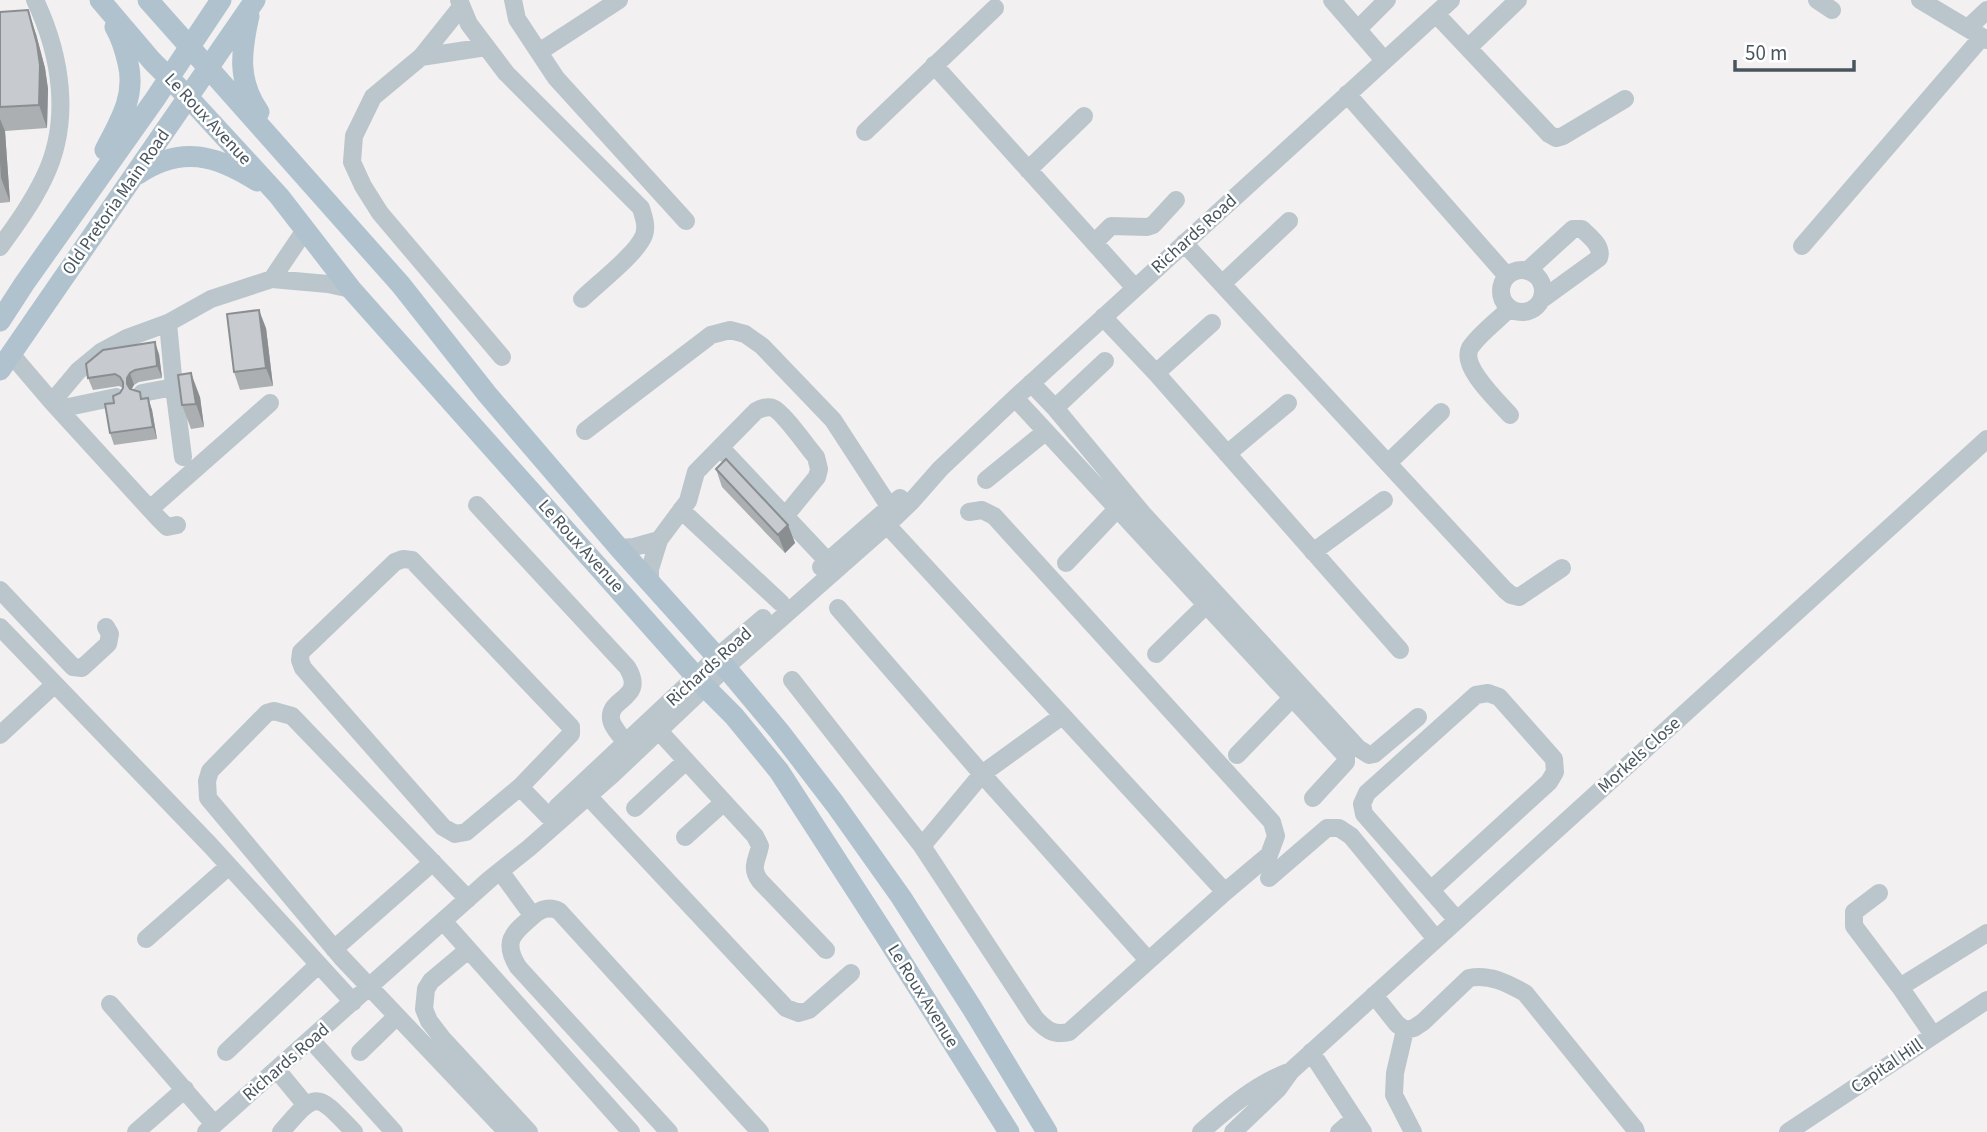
<svg xmlns="http://www.w3.org/2000/svg" width="1987" height="1132" font-family="'Source Sans 3',sans-serif">
	<style>
		.lines { fill: none; stroke-linecap: round; stroke-linejoin: round }
		.minor { stroke: #bbc6cc; stroke-width: 18 }
		.major { stroke: #b0c2ce; stroke-width: 21 }
		.wall { fill: #abafb2 }
		.shaded-wall { fill: #8b8e91 }
		.building { fill: #c7cbcf; stroke: #8b8e91; stroke-width: 2 }
		.labels { text-anchor: middle; dominant-baseline: central; stroke-width: 5; stroke-linejoin: round; paint-order: stroke }
		.street-label { font-size: 18px; fill: #48555d; stroke: #fff }
	</style>
	<rect width="100%" height="100%" fill="#f2f0f0"/>
	<g class="lines">
		<path class="minor" d="M459,0L469,24L506,73L641,208C644,218 647,226 644,235C637,254 597,284 582,299
			M513,0L517,19L556,78L686,221
			M1332,0L1384,60
			M1817,0L1832,10
			M1920,0L1987,40
			M461,7L421,57L373,97L354,136L352,162L363,186L380,213L502,357
			M1436,14L1549,134L1556,138L1563,136L1625,99
			M1968,28L1987,10
			M1358,29L1387,0
			M1468,48L1518,0
			M539,52L619,0
			M421,57L486,47
			M934,65L1135,288
			M1347,94L1507,276
			M865,132L995,8
			M1028,170L1084,116
			M1094,243L1111,226L1147,227L1153,225L1176,200
			M1184,243L1505,590L1511,595L1519,597L1562,568
			M1802,246L1982,37
			M0,247C16,225 32,203 44,178C72,121 61,55 35,0
			M1501 291a21 21 0 1 1 42 0a21 21 0 1 1-42 0Z
			M1527,271L1573,229H1582C1590,237 1603,246 1599,258L1541,300
			M272,279L305,230
			M1222,284L1289,221
			M1509,309C1498,320 1478,335 1470,348C1460,367 1498,401 1510,415
			M1103,317L1156,373L1400,650
			M11,354L52,402L78,371L101,352L127,338L168,323L211,299L272,279L328,284L351,289
			M1156,373L1212,323
			M1031,383L1055,408L1143,514L1358,748L1369,755L1374,754L1418,717
			M174,387L183,457
			M142,393L174,387L168,323
			M1015,398L1346,756V762L1313,798
			M52,402L158,518L167,527L177,525
			M1055,408L1105,361
			M59,409L116,397
			M585,431L711,335L730,330L745,334L762,346L833,420L889,506
			M721,448L835,569
			M1227,454L1288,403
			M1388,463L1441,412
			M986,480L1045,432
			M477,505L627,667C647,699 608,697 611,719C612,727 621,736 626,743
			M150,509L270,403
			M681,510L781,603
			M969,512L982,510L994,516L1272,822L1276,836L1269,855L1225,892
			M619,548L634,547L659,540
			M1313,552L1384,500
			M403,559L412,560L571,727V734L520,787L466,832L455,834L443,827L303,668L300,660L301,652L395,562Z
			M1066,563L1117,509
			M821,567L900,498
			M650,583V569L659,540L688,501L696,472L756,411C762,408 767,406 773,408C783,412 808,448 816,457L819,469L817,477L786,515
			M0,590L73,667L82,668L108,644L110,634L106,627
			M838,608L982,774L1148,960
			M0,627L210,845L353,1002
			M1156,654L1206,605
			M792,680L922,846L1035,1018C1045,1029 1053,1036 1069,1032L1225,892L887,525
			M659,731L755,836L760,846C757,861 750,867 760,881L826,950
			M0,735L55,684
			M1237,755L1292,698
			M520,787L548,816
			M587,795L786,1008L799,1013L809,1010L851,973
			M557,807L717,657L763,618
			M635,808L686,761
			M685,837L724,802
			M922,846L982,774L1062,716
			M500,871L533,916C540,909 550,906 559,911L760,1132
			M1269,878L1327,828H1339L1351,836L1436,939
			M1431,890L1549,782L1555,772L1554,759L1499,697L1488,693L1476,695L1367,793L1362,804L1364,814L1457,920
			M1879,893L1854,912V926L1900,987L1933,1035
			M468,899L292,716L274,711L267,713L210,771L207,781L208,798L342,958L507,1132
			M533,916C513,933 502,941 518,967L669,1132
			M443,921L631,1132
			M146,939L229,866
			M334,949L433,862
			M468,950L431,981L426,989L424,1009L429,1021L442,1038L529,1132
			M1900,987L1987,933
			M1374,995L1397,1024L1405,1030
			M110,1004L214,1124
			M1405,1030L1414,1028L1423,1022L1469,978C1490,974 1507,983 1525,993L1635,1129L1636,1132
			M1405,1030L1395,1073L1394,1095L1413,1132
			M311,1040L394,1132
			M226,1052L318,965
			M360,1052L396,1017
			M1311,1052L1363,1132
			M277,1070L305,1104
			M136,1132L185,1089
			M206,1132L490,879L529,848L613,774L726,667L887,525L911,502L940,469L1015,398L1451,0
			M281,1132C317,1090 316,1092 354,1132
			M1201,1132C1228,1108 1256,1084 1291,1071
			M1233,1132L1278,1089L1291,1071L1987,439
			M1339,1132L1354,1119
			M1788,1132L1987,1000"/>
		<path class="major" d="M100,0L152,61L188,97L279,196L351,289L706,688L734,716L779,771L885,935L1009,1132
			M148,0L401,285L487,394L619,548L717,657L779,731L835,804L901,897L972,1008L1047,1132
			M249,16C241,51 237,81 259,112
			M105,150C120,121 136,96 128,63C125,50 122,39 115,27
			M138,174C181,145 216,155 257,181
			M0,321L24,284L155,99L221,0
			M0,370L255,0"/>
	</g>
	<path class="wall" d="M0,12L36,34L45,68L48,89L47,128L5,131L10,202L0,203Z
		M266,328L273,386L240,390L234,372Z
		M159,354L162,378L139,382L134,385L131,390L142,399L148,398L152,410L157,439L114,445L110,433L114,403L123,388L119,386L93,390L88,378Z
		M200,397L204,427L191,429L182,405Z
		M716,469L788,525L795,543L785,553L722,487Z"/>
	<path class="shaded-wall" d="M28,10L36,34L45,68L48,89L47,128L39,105Z
		M0,119L5,131L10,202L1,178L0,162Z
		M259,310L266,328L273,386L266,368Z
		M155,342L159,354L162,378L157,366Z
		M130,373L134,385L131,390V396L127,384V378Z
		M191,373L200,397L204,427L196,404Z
		M148,398L152,410L157,439L153,427Z
		M788,525L795,543L785,553L778,535Z"/>
	<path class="building" d="M28,10L37,44L40,65L39,105L0,107V12Z
		M259,310L266,368L234,372L227,314Z
		M155,342L157,366L135,370L130,373L127,378V384L130,389L140,392L141,399L148,398L153,427L110,433L105,404L114,403L113,396L120,393L123,388V382L120,377L115,374L88,378L86,364L103,350Z
		M191,373L196,404L182,405L178,375Z
		M726,459L788,525L778,535L716,469Z"/>
	<g class="labels">
		<g class="street-label">
			<text transform="translate(208 119) rotate(47)">Le Roux Avenue</text>
			<text transform="translate(116 202) rotate(-55)">Old Pretoria Main Road</text>
			<text transform="translate(1194 234) rotate(-42)">Richards Road</text>
			<text transform="translate(581 546) rotate(48)">Le Roux Avenue</text>
			<text transform="translate(709 667) rotate(-42)">Richards Road</text>
			<text transform="translate(1639 755) rotate(-42)">Morkels Close</text>
			<text transform="translate(923 996) rotate(58)">Le Roux Avenue</text>
			<text transform="translate(286 1062) rotate(-41)">Richards Road</text>
			<text transform="translate(1887 1066) rotate(-34)">Capital Hill</text>
		</g>
	</g>
	<path d="M1735 60v10h119v-10" fill="none" stroke="#48555d" stroke-width="3.5"/>
	<text x="1745" y="60" font-size="21" fill="#48555d" stroke="#ffffff" stroke-width="5" paint-order="stroke">50 m</text>
</svg>
